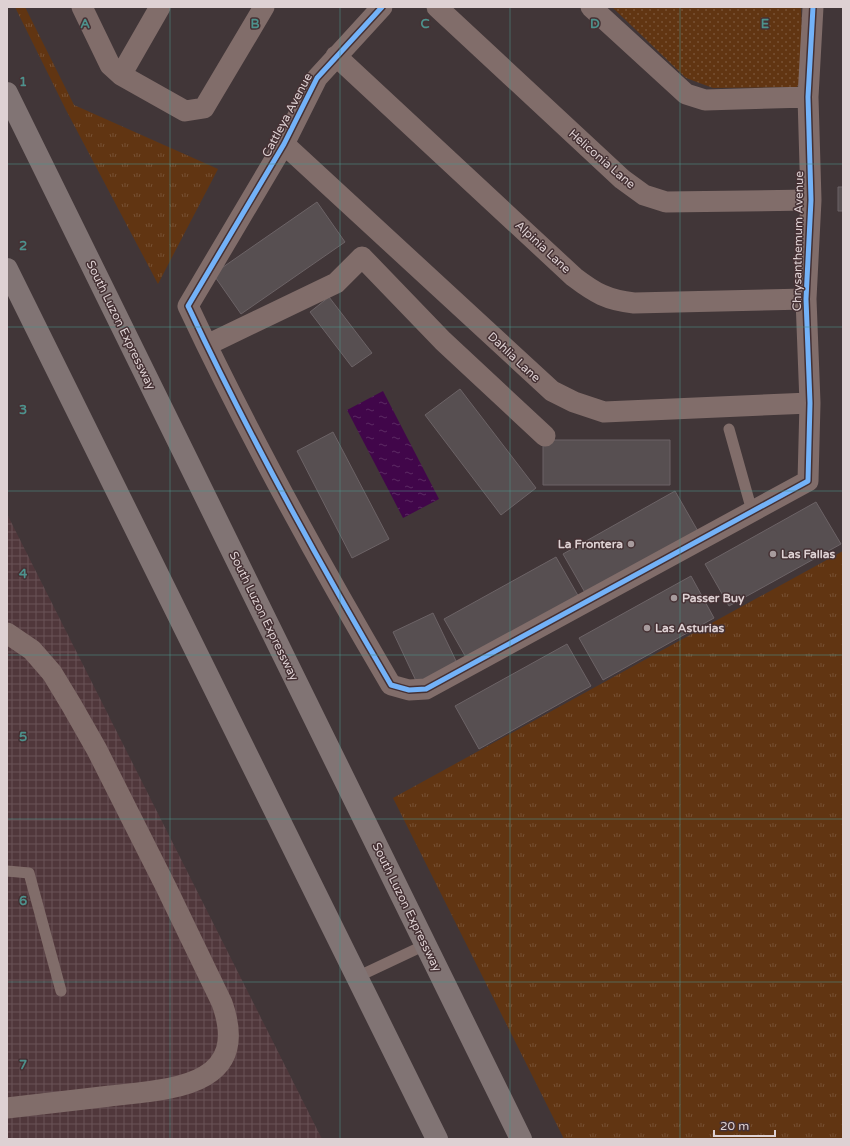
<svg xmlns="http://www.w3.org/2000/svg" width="850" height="1146" font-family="'Varela Round',sans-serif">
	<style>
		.industrial { fill: url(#industrial-grid) }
		.grass { fill: url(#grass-tufts) }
		.park { fill: url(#park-dots) }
		.water { fill: url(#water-ripples) }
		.building { fill: #574f51; stroke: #6c6366 }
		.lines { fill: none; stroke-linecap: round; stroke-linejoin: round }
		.lane { stroke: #816d6a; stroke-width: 11 }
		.street { stroke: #816d6a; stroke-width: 21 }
		.highway { stroke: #817474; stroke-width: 22 }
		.cycleway-casing { stroke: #453134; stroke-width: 8 }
		.cycleway { stroke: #73b2f8; stroke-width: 5 }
		.grid { fill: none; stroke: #4d918c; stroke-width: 1; stroke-opacity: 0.55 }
		.poi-dot { fill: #a79b9d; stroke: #453134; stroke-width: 1.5 }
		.labels { text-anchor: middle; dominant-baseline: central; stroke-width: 3; stroke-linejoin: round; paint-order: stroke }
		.street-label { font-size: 12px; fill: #ded1d3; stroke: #453134 }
		.poi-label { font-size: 12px; font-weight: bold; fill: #ded1d3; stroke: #453134; text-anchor: start }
		.grid-label { font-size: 13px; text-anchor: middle; font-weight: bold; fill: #4d918c; stroke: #453134; stroke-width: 3; stroke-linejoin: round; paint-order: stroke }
	</style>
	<defs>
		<pattern id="industrial-grid" width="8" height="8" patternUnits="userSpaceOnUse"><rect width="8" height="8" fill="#50373b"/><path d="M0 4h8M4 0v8" fill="none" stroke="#695356"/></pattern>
		<pattern id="grass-tufts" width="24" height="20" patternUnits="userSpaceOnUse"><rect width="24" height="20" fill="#613512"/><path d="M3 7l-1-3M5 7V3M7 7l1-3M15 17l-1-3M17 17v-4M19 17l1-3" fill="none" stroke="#775134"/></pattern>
		<pattern id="park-dots" width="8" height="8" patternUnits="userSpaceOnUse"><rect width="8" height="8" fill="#613512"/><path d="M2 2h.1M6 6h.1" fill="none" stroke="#775134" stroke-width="1.8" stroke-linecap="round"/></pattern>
		<pattern id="water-ripples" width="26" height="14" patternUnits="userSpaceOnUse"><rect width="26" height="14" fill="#41064a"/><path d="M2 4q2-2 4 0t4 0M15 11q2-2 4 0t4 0" fill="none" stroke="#5c2963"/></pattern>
	</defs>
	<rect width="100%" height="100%" fill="#413638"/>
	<path class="industrial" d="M7,514L322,1139H7Z"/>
	<path class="grass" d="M15,7H25L74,105L218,169L158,284L66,110Z
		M843,551V1139H564L393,798Z"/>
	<path class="park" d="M612,7H801L804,78L797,87L713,88L686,78Z"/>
	<path class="water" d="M383,391L439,499L403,518L347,410Z"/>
	<path class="building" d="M838,187H843V211H838Z
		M317,202L345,242L241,314L213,274Z
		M329,297L372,353L352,367L310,312Z
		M460,389L536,488L501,515L425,415Z
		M333,432L389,539L352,558L297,451Z
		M543,440H670V485H543Z
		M675,491L699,533L587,596L563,554Z
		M816,502L841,544L729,606L705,564Z
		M556,557L580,599L468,661L444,619Z
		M691,576L714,618L603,680L579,638Z
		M433,613L457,663L417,683L393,632Z
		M567,644L591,686L479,749L455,706Z"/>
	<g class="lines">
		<path class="lane" d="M729,429L752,511
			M7,871L29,873L61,991
			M357,977L425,945"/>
		<path class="street" d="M82,7L110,65L121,75L185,111L204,108L264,7
			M382,7L317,78L284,144L188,306C249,436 318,561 391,685L409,690L426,689L808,481L810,403L806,299L811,200L808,97L813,7
			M437,7L622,179L644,195L666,202L811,200
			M591,7L686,94L705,100L808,97
			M336,56L574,277C595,293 607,300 634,303L806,299
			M121,75L160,7
			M284,144L552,391L574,402L604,412L810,403
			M207,345L336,283L362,257L443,341L545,436
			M7,633L32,650L52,673L72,706L97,750L166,887L222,1003C252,1088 169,1089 110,1096C76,1100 41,1104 7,1108"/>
		<path class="highway" d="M7,93L521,1139
			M7,269L437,1139"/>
		<defs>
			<path id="cycleway" d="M382,7L317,78L284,144L188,306C249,436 318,561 391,685L409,690L426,689L808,481L810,403L806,299L811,200L808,97L813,7"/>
		</defs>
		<use href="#cycleway" class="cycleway-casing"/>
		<use href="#cycleway" class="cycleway"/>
	</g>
	<path class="grid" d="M170,7V1139M340,7V1139M510,7V1139M680,7V1139M7,164H843M7,327H843M7,491H843M7,655H843M7,819H843M7,982H843"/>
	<g class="poi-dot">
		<circle cx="631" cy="544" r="4"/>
		<circle cx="773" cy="554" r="4"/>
		<circle cx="674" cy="598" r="4"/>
		<circle cx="647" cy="628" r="4"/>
	</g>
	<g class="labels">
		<g class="street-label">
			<text transform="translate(287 115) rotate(-62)">Cattleya Avenue</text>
			<text transform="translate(602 159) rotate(41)">Heliconia Lane</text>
			<text transform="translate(798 241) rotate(-89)">Chrysanthemum Avenue</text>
			<text transform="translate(543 247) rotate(43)">Alpinia Lane</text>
			<text transform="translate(121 325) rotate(64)">South Luzon Expressway</text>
			<text transform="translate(514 357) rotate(43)">Dahlia Lane</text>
			<text transform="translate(264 616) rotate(64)">South Luzon Expressway</text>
			<text transform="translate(407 907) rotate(64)">South Luzon Expressway</text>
		</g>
		<g class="poi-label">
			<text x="623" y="544" text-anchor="end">La Frontera</text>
			<text x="781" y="554">Las Fallas</text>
			<text x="682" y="598">Passer Buy</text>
			<text x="655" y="628">Las Asturias</text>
		</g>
	</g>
	<g class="grid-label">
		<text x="85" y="28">A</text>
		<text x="255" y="28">B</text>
		<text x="425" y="28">C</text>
		<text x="595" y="28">D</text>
		<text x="765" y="28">E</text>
		<text x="23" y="86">1</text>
		<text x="23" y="250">2</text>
		<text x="23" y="414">3</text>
		<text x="23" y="578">4</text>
		<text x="23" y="741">5</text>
		<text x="23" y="905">6</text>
		<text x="23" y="1069">7</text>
	</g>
	<rect width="850" height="1146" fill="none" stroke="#ded1d3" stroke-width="16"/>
	<path d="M714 1130v6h61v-6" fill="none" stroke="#ded1d3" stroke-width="2"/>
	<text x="720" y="1130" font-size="12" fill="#ded1d3" stroke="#453134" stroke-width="3" paint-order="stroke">20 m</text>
</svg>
